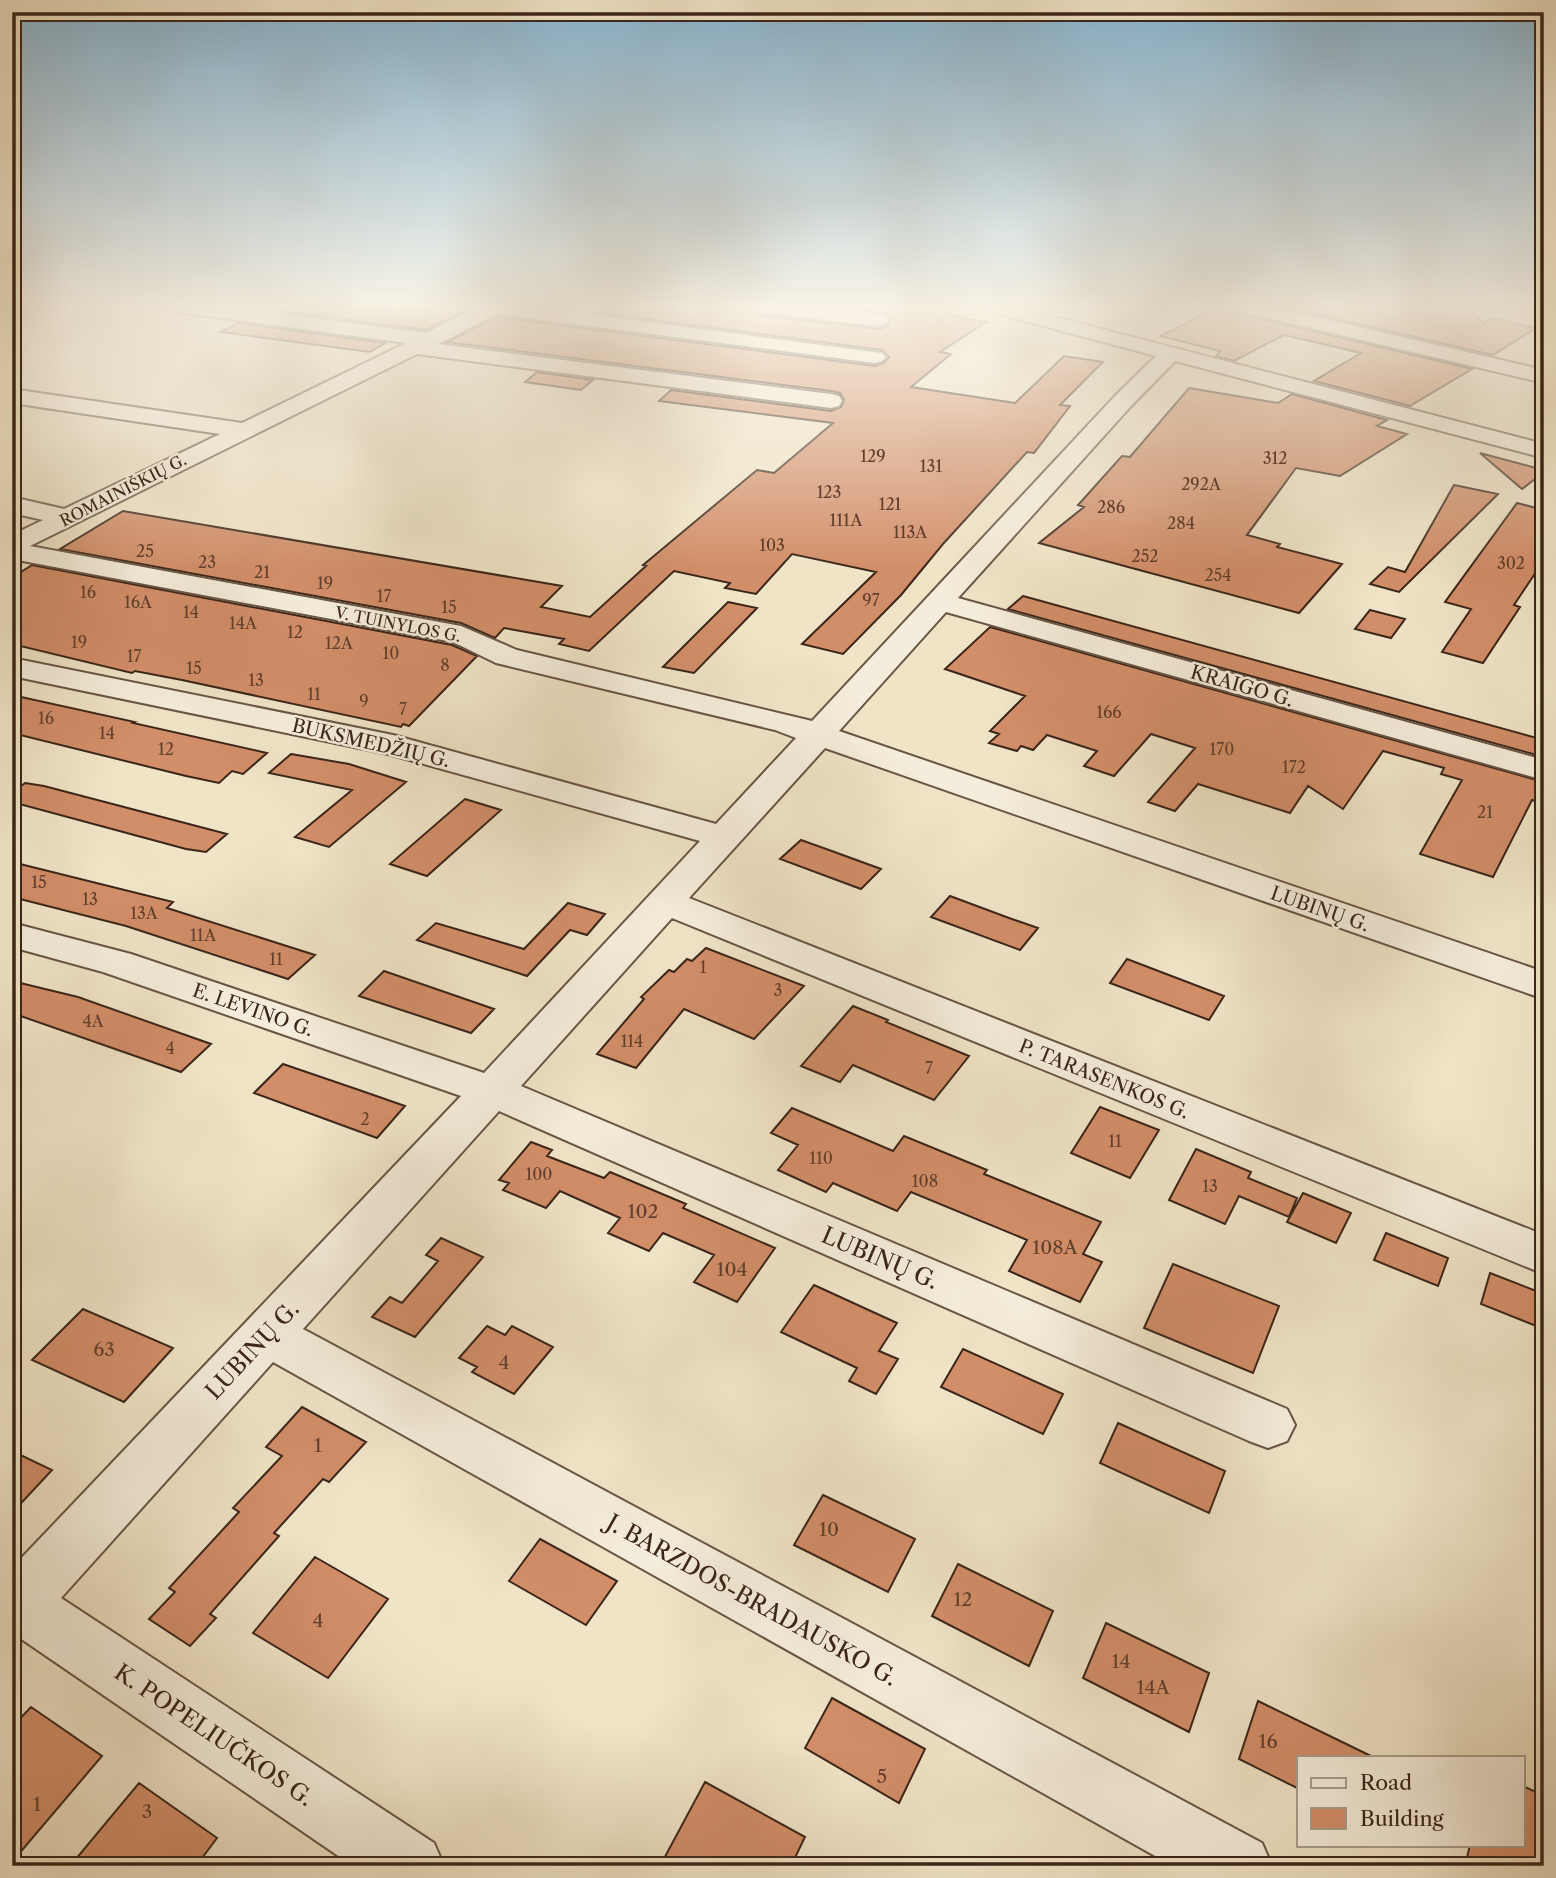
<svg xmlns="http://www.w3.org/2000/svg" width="1556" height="1878" font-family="'Libre Caslon Text',serif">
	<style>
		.building { fill: #d28e69; stroke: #3b2519; stroke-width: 2 }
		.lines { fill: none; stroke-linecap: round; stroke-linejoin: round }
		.minor-casing { stroke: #685544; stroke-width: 4 }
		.minor { fill: #f5eddb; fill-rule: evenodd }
		.labels { text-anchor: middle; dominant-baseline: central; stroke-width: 5; stroke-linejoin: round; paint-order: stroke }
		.number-label { font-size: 16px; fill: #613f2d }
		.far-street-label { font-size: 16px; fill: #3b2519; stroke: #f5eddb }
		.street-label { font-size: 19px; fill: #3b2519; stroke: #f5eddb }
		.near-number-label { font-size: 19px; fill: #613f2d }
		.near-street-label { font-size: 23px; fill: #3b2519; stroke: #f5eddb }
	</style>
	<rect width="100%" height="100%" fill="#f0e4c7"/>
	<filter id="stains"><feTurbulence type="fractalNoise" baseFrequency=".00286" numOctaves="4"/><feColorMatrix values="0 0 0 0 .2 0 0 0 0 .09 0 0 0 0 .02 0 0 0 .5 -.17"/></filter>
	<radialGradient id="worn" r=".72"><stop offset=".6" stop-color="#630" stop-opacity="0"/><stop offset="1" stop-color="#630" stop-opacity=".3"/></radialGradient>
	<path class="building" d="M271,306H476L426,330L265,309Z
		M547,306H582L650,314L661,306H718L749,310L758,315L878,329L886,327L890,322L886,313L833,306H910L950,311L947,315L986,322L940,352L951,354L911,387L1015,403L1064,356L1103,362L1060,405L1070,406L1034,453L1027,452L943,544L901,595L843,654L802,644L876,572L792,554L756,594L725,588L730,583L674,571L589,651L559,644L564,639L504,628L495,638L461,623L60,549L123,511L562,586L541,607L590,617L646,566L643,565L757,470L774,473L833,423L659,401L671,390L831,411L841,407L844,400L840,393L831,391L447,342L497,317L875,366L884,363L889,357L882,350Z
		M1280,306H1464L1484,323L1493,318L1536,328L1493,355Z
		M1212,310L1250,316L1472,369L1410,406L1314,381L1361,353L1284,335L1234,361L1216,356L1220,351L1160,336Z
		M238,323L385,343L370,352L221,332Z
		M537,372L593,380L581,390L525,382Z
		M1189,388L1278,403L1292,394L1387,420L1377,426L1407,434L1340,476L1296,468L1247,535L1280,544L1277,547L1342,564L1299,613L1039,543L1084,507L1078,505L1122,456L1130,457Z
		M1480,453L1544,470V472L1522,489Z
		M1454,485L1498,494L1399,592L1370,584L1388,567L1405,572Z
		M1517,503L1544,510V560L1514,605L1520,607L1483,663L1442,652L1471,609L1445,602Z
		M32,565L452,645L477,656L409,726L403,724L401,727L182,680L135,671L132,673L12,644V570L21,572Z
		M1023,596L1544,740V757L1008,609Z
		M728,602L757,608L694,673L663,667Z
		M1370,610L1405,619L1391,638L1355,629Z
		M990,627L1544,782V804L1532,800L1493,877L1420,854L1462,780L1441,774L1444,768L1383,751L1343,809L1308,786L1290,813L1198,784L1175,811L1148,802L1195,748L1151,734L1114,776L1084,766L1097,751L1047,735L1033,750L1021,746L1017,751L989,743L999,734L990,731L1025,696L945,669Z
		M12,695L135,722L133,723L267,753L243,774L232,771L219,783L186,776L12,733Z
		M291,754L349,764L406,782L329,847L295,837L352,790L269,773Z
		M25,783L44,786L227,834L206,852L186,849L12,802V793Z
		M465,799L501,810L427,876L390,864Z
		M801,840L829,850L881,869L861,889L780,859Z
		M12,862L173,902L167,908L315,955L288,979L126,926L12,897Z
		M950,896L1009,918L1038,928L1020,950L931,917Z
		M568,903L605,914L587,935L570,930L527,976L417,940L436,923L524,949Z
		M706,948L804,986L754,1039L684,1009L636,1068L597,1054L644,999L641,997L669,970L674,972L687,959L692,961Z
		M1127,959L1161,972L1224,996L1209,1020L1110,983Z
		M384,971L494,1009L471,1033L359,996Z
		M12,981L78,997L211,1044L181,1072L12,1013Z
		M853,1006L888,1020L886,1022L969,1056L934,1100L853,1065L840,1082L801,1066Z
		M283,1064L362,1091L405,1106L377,1138L254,1093Z
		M1100,1107L1159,1130L1130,1178L1071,1153Z
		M792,1108L893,1151L904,1136L987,1170L984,1174L1101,1222L1083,1254L1102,1262L1080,1302L1009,1271L1027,1240L911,1192L897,1211L833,1183L826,1192L778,1170L798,1145L771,1133Z
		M531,1142L552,1150L547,1156L604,1178L610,1172L686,1204L683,1208L775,1248L737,1302L694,1282L714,1255L663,1233L649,1251L608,1233L620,1218L560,1191L546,1208L503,1190L509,1183L499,1180Z
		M1196,1149L1251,1172L1248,1178L1297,1198L1289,1217L1239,1196L1225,1224L1169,1200Z
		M1303,1193L1351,1213L1336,1243L1287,1222Z
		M1386,1233L1448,1258L1438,1286L1374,1260Z
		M441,1238L483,1257L415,1337L372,1317L390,1297L402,1303L438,1261L426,1255Z
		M1173,1264L1279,1306L1253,1373L1144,1328Z
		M1490,1273L1544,1294V1329L1481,1304Z
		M814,1285L897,1323L879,1351L898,1359L876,1394L849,1381L857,1368L781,1332Z
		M83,1309L173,1348L124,1402L32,1360Z
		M487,1326L505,1335L512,1326L553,1347L514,1394L472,1372L477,1367L459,1358Z
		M963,1349L1063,1394L1043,1434L941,1387Z
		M302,1407L366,1442L329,1482L323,1479L274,1533L279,1536L210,1614L216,1618L190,1646L149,1619L175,1592L169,1588L239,1512L233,1508L282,1456L266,1447Z
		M1118,1423L1225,1471L1209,1513L1100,1463Z
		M12,1451L52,1470L12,1513Z
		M823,1495L915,1539L888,1592L794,1545Z
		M540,1539L617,1581L586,1625L509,1581Z
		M315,1557L388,1599L328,1678L253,1633Z
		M958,1564L1053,1611L1029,1666L932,1616Z
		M1106,1623L1209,1673L1189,1732L1083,1678Z
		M832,1698L925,1749L899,1803L805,1748Z
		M1258,1701L1373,1757H1299V1789L1239,1759Z
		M31,1707L102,1756L12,1862V1727Z
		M705,1782L805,1837L791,1866H660Z
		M139,1783L217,1838L196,1866H70Z
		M1523,1786L1544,1796V1837L1539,1866H1465L1470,1845H1523Z"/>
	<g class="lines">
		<defs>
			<path id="minor" d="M12,306H43L40,310L12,319Z
				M165,306H220L426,333L482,306H526L882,353L886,357L882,361L875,363L497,314L438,344L831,394L839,396L842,401L839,406L831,408L417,354L30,546L461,626L517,650L812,721L1115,396L1156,356L983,310L980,306H1013L1544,444V458L1175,361L1131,406L958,598L1544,760V780L946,612L839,731L1544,972V999L825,748L689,898L1544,1235V1274L672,918L521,1086L1287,1409L1295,1425L1287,1441L1268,1448L1249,1441L499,1111L303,1329L1262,1843L1272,1866H1173L273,1362L61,1598L434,1843L444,1866H353L17,1636L12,1638V1568L461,1096L103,972L12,947V923L131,954L484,1073L700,841L388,754L12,676V658L393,735L716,824L796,738L775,730L496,663L453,642L12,559V535L43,520L12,513V497L64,509L220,434L12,403V389L242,423L406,343L175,312Z
				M748,306H810L878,314L885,316L888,320L885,324L878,326L758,312Z
				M1232,306H1268L1544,370V383L1242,312Z"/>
		</defs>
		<use href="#minor" class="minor-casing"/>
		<use href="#minor" class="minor"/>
	</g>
	<linearGradient id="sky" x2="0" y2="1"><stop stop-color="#89b8d6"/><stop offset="0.54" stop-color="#f8f3e6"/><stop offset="1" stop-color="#f8f3e6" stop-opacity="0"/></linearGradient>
	<rect width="1556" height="569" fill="url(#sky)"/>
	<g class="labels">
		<g class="number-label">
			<text x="873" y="456">129</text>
			<text x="1275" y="458">312</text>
			<text x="931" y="466">131</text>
			<text x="1201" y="484">292A</text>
			<text x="829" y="492">123</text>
			<text x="890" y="504">121</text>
			<text x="1111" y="507">286</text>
			<text x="846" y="520">111A</text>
			<text x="1181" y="523">284</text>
			<text x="910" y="532">113A</text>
			<text x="772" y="545">103</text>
			<text x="145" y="551">25</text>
			<text x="1145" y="556">252</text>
			<text x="207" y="562">23</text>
			<text x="1511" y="563">302</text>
			<text x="262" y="572">21</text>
			<text x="1218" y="575">254</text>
			<text x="325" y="583">19</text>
			<text x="88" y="592">16</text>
			<text x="384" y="596">17</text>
			<text x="871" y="600">97</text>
			<text x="138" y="602">16A</text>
			<text x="449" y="607">15</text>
			<text x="191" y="612">14</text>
			<text x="243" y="623">14A</text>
			<text x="295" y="632">12</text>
			<text x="79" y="642">19</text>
			<text x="339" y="643">12A</text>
			<text x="391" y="653">10</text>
			<text x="134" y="656">17</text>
			<text x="445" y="665">8</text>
			<text x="194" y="668">15</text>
			<text x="256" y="680">13</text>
			<text x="314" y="694">11</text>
			<text x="364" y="701">9</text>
			<text x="403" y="709">7</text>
			<text x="1109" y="712">166</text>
			<text x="46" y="718">16</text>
			<text x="107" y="733">14</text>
			<text x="166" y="749">12</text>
			<text x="1222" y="749">170</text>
			<text x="1294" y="767">172</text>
			<text x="1485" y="812">21</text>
			<text x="39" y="882">15</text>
			<text x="90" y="899">13</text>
			<text x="144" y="913">13A</text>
			<text x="203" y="935">11A</text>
			<text x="276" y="959">11</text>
			<text x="703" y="967">1</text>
			<text x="778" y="990">3</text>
			<text x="93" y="1021">4A</text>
			<text x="632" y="1041">114</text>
			<text x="170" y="1048">4</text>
			<text x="929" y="1068">7</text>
			<text x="365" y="1119">2</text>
			<text x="1115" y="1141">11</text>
			<text x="821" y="1158">110</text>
			<text x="539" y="1174">100</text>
			<text x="925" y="1181">108</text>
			<text x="1210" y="1186">13</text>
		</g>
		<g class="far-street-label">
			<text transform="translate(123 490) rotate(-27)">ROMAINIŠKIŲ G.</text>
			<text transform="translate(398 624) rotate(11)">V. TUINYLOS G.</text>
		</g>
		<g class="street-label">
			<text transform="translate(1242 686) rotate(16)">KRAIGO G.</text>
			<text transform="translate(371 743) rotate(13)">BUKSMEDŽIŲ G.</text>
			<text transform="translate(1320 909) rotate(19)">LUBINŲ G.</text>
			<text transform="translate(253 1010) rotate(19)">E. LEVINO G.</text>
			<text transform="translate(1104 1079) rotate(22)">P. TARASENKOS G.</text>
		</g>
		<g class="near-number-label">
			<text x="643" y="1211">102</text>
			<text x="1055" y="1247">108A</text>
			<text x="732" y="1269">104</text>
			<text x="104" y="1349">63</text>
			<text x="504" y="1362">4</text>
			<text x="318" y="1445">1</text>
			<text x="829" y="1529">10</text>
			<text x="963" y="1599">12</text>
			<text x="318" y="1620">4</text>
			<text x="1121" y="1661">14</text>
			<text x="1153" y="1687">14A</text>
			<text x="1268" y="1741">16</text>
			<text x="882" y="1776">5</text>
			<text x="37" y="1804">1</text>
			<text x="147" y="1811">3</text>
		</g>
		<g class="near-street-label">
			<text transform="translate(880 1258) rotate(23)">LUBINŲ G.</text>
			<text transform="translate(252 1350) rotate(-47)">LUBINŲ G.</text>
			<text transform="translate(752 1600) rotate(29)">J. BARZDOS-BRADAUSKO G.</text>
			<text transform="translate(214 1735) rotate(34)">K. POPELIUČKOS G.</text>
		</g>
	</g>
	<rect width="1556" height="1878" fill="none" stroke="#f0e4c7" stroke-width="42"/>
	<rect x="14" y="14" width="1528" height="1850" fill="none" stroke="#3b2519" stroke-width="3.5"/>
	<rect x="21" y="21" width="1514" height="1836" fill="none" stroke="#3b2519" stroke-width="2"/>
	<rect x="1297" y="1756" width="228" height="91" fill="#f5eddb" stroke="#ab9d8d" stroke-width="2"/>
	<rect x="1311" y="1778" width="35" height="10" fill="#f5eddb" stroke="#ab9d8d" stroke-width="2"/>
	<text x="1360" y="1790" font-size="21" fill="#3b2519">Road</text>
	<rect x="1311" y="1808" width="35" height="21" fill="#d28e69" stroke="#ab9d8d" stroke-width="2"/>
	<text x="1360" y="1826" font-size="21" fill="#3b2519">Building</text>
	<rect width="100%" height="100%" filter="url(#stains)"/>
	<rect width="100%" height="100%" fill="url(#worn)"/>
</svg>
